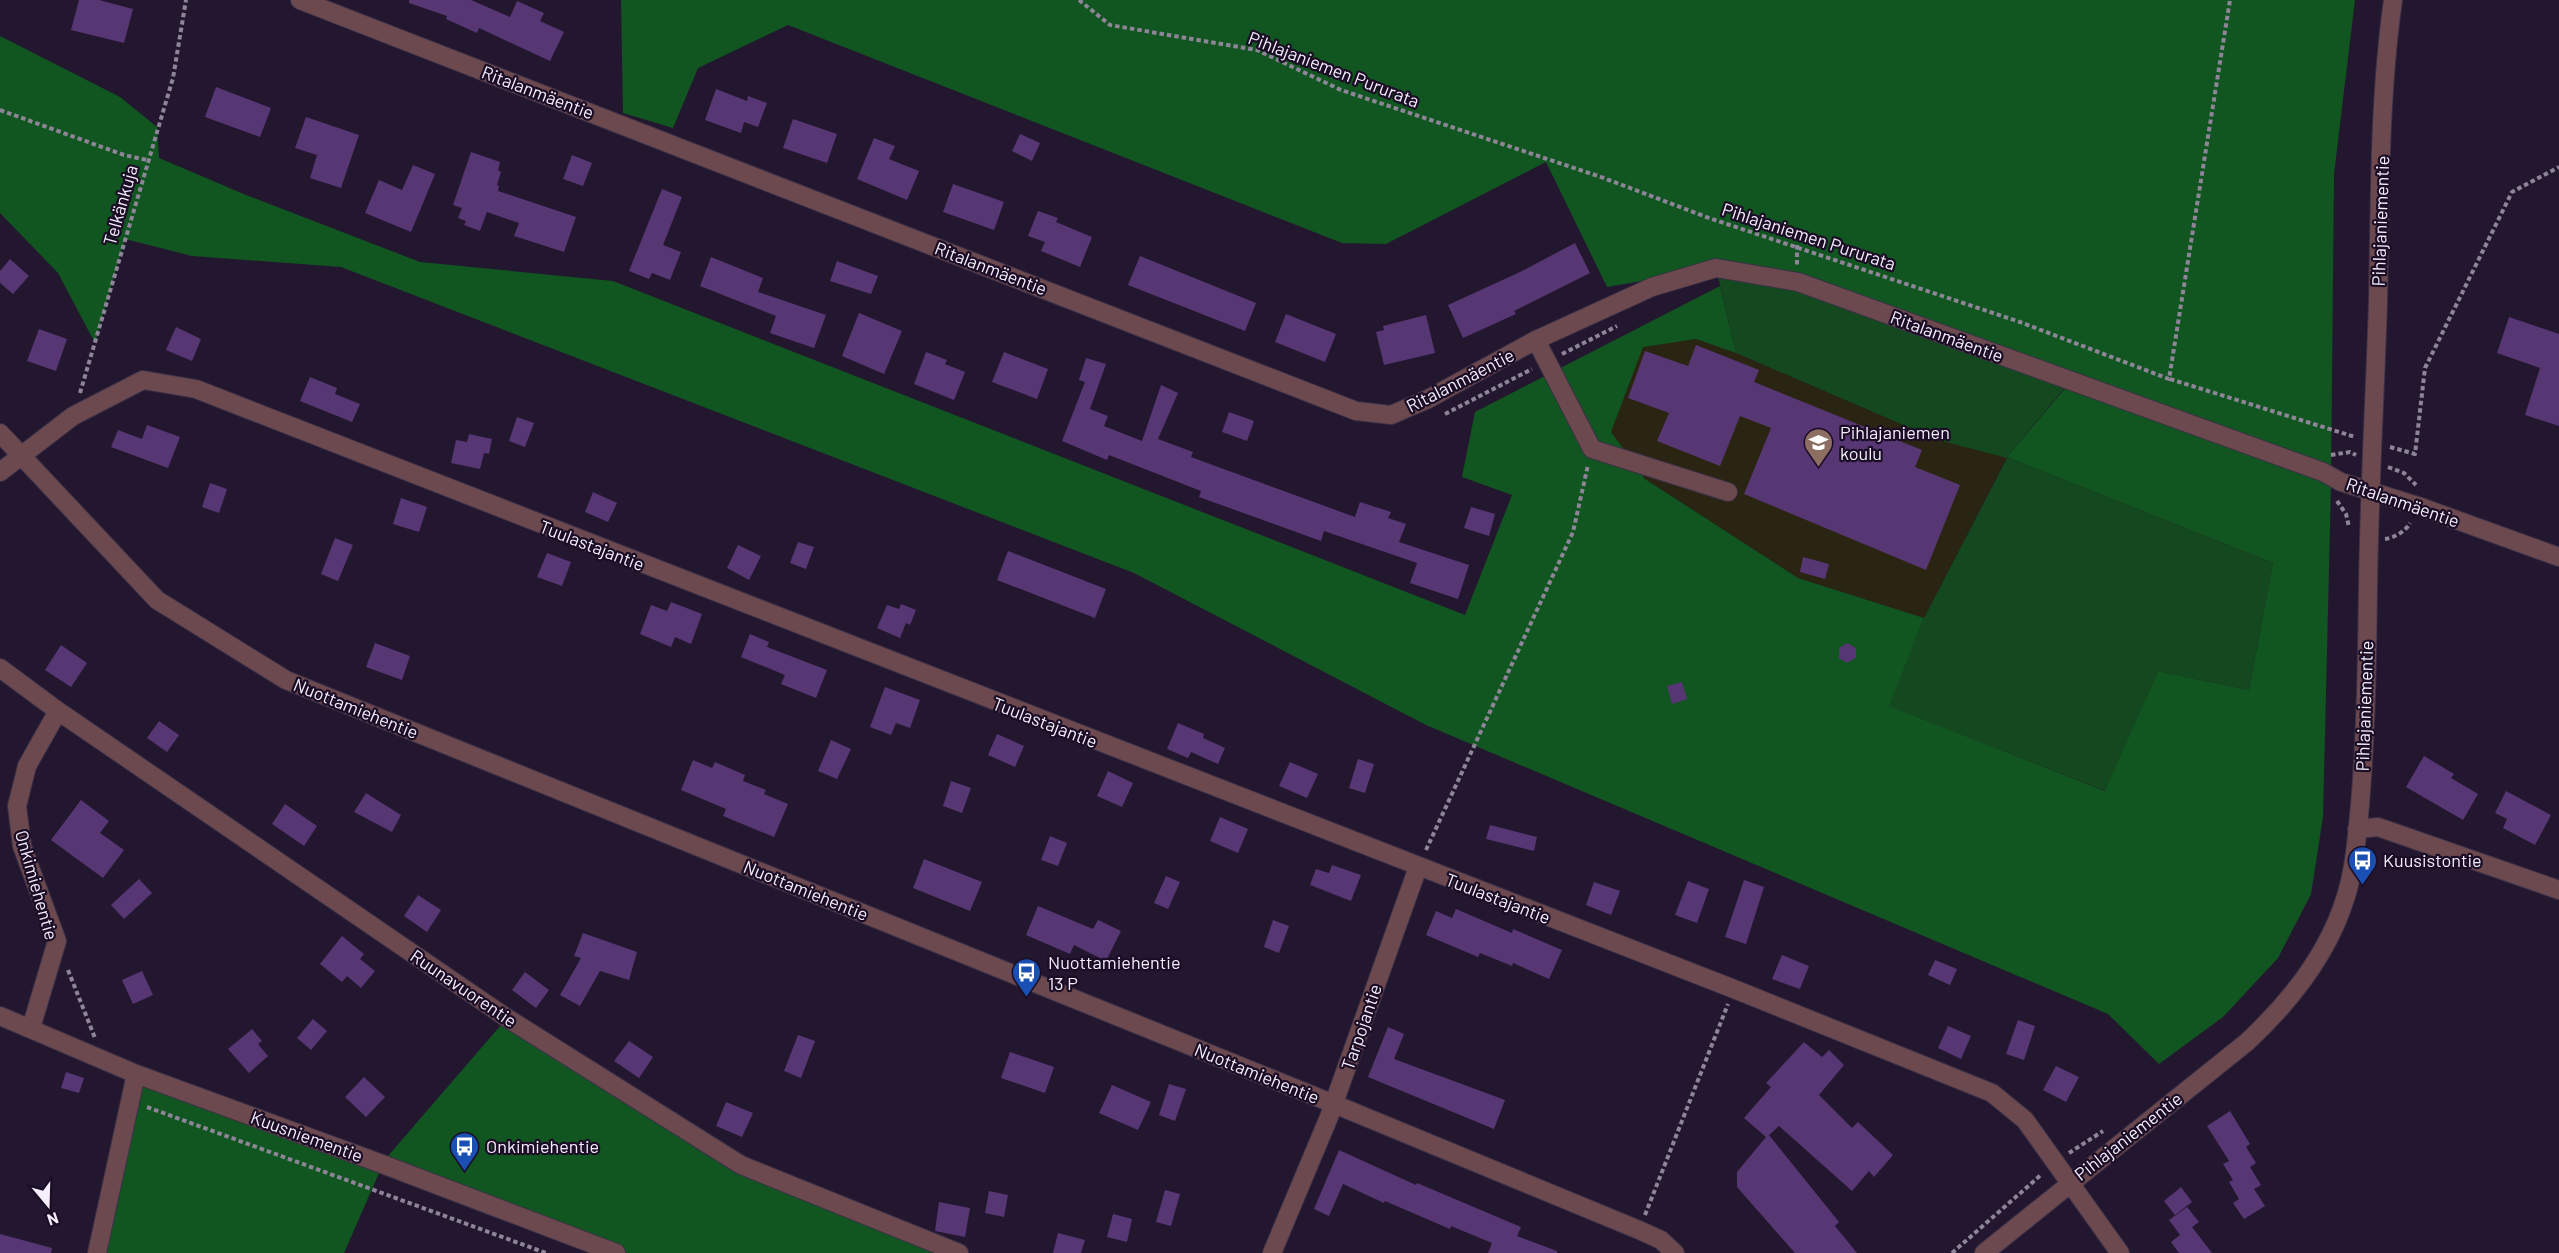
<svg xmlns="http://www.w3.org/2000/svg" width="2559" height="1253" font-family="Barlow,sans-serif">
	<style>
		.education { fill: #2a2413 }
		.green { fill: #14481e }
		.forest { fill: #115520 }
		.building { fill: #573674 }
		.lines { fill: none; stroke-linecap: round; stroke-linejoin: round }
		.minor-casing { stroke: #3c3148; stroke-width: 20 }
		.path { stroke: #8e8598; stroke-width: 4; stroke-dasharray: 4.5 3; stroke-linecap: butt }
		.minor { stroke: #6c494f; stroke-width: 18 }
		.labels { text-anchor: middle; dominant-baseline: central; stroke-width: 4.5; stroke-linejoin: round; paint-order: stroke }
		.street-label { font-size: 18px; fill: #f5effd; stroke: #1a0d25 }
		.poi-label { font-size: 18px; fill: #f5effd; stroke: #1a0d25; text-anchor: start }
	</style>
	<rect width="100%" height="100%" fill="#23172f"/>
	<path class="education" d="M1696,339L1736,353L1938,440L2007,457L1924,618L1798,578L1645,479L1610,432L1643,346Z"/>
	<path class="green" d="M1716,268L1798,282L2067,385L2007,457L2273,563L2249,690L2158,671L2106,791L1888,706L1924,618L2007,458L1938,440L1736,353Z"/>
	<path class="forest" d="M621,0H2355L2334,174L2331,485L2323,817L2311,894L2278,958L2223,1017L2159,1064L2108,1014L1426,725L1134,573L341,267L192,256L125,239L95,343L58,273L0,213V36L120,97L157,127L159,158L246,195L420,262L613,281L1465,615L1512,495L1462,477L1475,412L1720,286L1736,353L1696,339L1643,347L1611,432L1645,479L1798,578L1924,618L1889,706L2105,791L2158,671L2249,690L2273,563L2007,457L2067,386L1798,282L1716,268L1607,287L1546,162L1386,244L1342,243L788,25L698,68L673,128L623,113Z
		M507,1018L741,1165L959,1253H616L383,1164L344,1253H101L136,1074L382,1163Z"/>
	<path class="building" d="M79,0H99L133,9L124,43L71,30Z
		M409,0H471L510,17L517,1L544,13L540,21L564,32L550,61L479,28L477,33L446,19L447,16L409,3Z
		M216,87L271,108L260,137L205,117Z
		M716,89L747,101L748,96L767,103L758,127L744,122L741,133L705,120Z
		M306,117L359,135L341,188L310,178L317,155L295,148Z
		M793,119L837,134L827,163L783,148Z
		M1020,134L1040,143L1032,161L1012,151Z
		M874,138L895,146L889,159L919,171L907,200L857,179Z
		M471,152L500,162L498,170L501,172L497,185L499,186L498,191L576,217L564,252L514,236L519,223L487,212L480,231L464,225L466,221L458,218L462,208L453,205Z
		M572,155L592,163L583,186L563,179Z
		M413,165L435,174L411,232L365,213L379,180L402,190Z
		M953,184L1004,202L994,230L943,212Z
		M662,189L682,197L663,245L681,252L670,280L652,273L649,279L629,271Z
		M1038,211L1058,218L1056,222L1092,237L1080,267L1041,251L1045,242L1028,236Z
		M1575,243L1590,273L1514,311L1516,314L1463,338L1448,305L1520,272Z
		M1140,256L1256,303L1245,331L1128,285Z
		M711,257L763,278L758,292L826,315L814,348L770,333L776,316L700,286Z
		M10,259L29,276L13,294L0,283V271Z
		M837,261L878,276L871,294L830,281Z
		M859,313L902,331L884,374L842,356Z
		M1286,314L1336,334L1325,362L1275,342Z
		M1426,315L1435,353L1384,365L1376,332L1384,330L1383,326Z
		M2509,317L2559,334V426L2525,415L2540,368L2497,353Z
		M176,327L201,339L192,361L166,350Z
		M39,329L67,339L56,371L27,361Z
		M1696,345L1759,370L1754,382L1922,450L1915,467L1960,485L1926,570L1744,494L1771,428L1740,416L1720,466L1657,441L1669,413L1628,398L1645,351L1688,366Z
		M926,352L947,360L945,364L965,372L954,400L914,384Z
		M1004,352L1048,369L1037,399L992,382Z
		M1086,358L1106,364L1090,409L1108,416L1104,426L1142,441L1161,385L1178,393L1158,439L1193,452L1191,457L1355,517L1360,502L1391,512L1388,518L1406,524L1399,542L1469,565L1458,599L1410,583L1417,563L1324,531L1321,541L1199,497L1201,491L1109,455L1107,460L1062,441L1085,382L1079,380Z
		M310,377L337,388L335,394L360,404L352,422L300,401Z
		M1229,412L1254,421L1247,441L1222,432Z
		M517,417L534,423L525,447L509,441Z
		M147,425L180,437L168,468L111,447L118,430L142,439Z
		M469,434L492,439L489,454L484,453L480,469L451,463L456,440L467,442Z
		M210,483L227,489L219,513L202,507Z
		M593,492L617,503L608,522L585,512Z
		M401,498L427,507L419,532L393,524Z
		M1471,507L1495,514L1489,536L1464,528Z
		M335,538L353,545L338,581L321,574Z
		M798,542L814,547L806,569L790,563Z
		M738,545L761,556L749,580L727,568Z
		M1008,551L1106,589L1095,618L997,580Z
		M547,553L571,562L562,586L537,577Z
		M1803,557L1829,564L1825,579L1800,572Z
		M671,602L702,614L691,644L675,637L671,647L640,634L651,605L667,611Z
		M901,604L916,610L910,625L906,623L900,638L877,628L887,605L899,609Z
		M750,634L769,642L767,647L827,670L816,698L781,684L785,675L741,657Z
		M375,643L410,656L402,680L366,667Z
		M1847,643L1856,648V658L1847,663L1839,658V648Z
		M61,645L87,663L71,687L45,670Z
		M1682,682L1687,699L1672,704L1667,686Z
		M885,687L920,700L910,728L896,723L891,735L870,727Z
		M159,721L179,735L167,752L147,738Z
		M1178,723L1204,734L1203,738L1225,748L1218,764L1191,752L1188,758L1167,749Z
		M997,734L1024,746L1015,767L988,755Z
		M831,740L851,749L837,779L818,771Z
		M2424,756L2454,774L2451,778L2478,794L2463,820L2406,787Z
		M1358,759L1374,764L1365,793L1349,788Z
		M693,760L712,768L715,762L745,775L743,781L766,790L764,794L788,804L774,837L723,816L726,809L681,790Z
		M1290,762L1318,774L1307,798L1279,786Z
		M1108,771L1133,783L1122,807L1097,796Z
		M951,781L971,788L962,813L943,806Z
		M2506,791L2551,815L2535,845L2503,828L2507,819L2495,813Z
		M366,793L401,815L392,832L354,812Z
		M81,800L109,821L100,833L124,850L103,878L51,840Z
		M285,804L317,826L304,846L272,824Z
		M1220,817L1248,829L1238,853L1210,841Z
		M1490,825L1537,837L1534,851L1486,839Z
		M1050,836L1067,843L1058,866L1041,860Z
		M924,859L982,882L970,911L913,888Z
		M1332,865L1361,875L1351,901L1310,885L1316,869L1329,873Z
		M1166,876L1180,882L1168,909L1154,903Z
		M139,879L152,893L124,919L111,905Z
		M1744,880L1764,887L1746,944L1725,937Z
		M1688,881L1709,889L1697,923L1675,915Z
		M1594,882L1620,891L1611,915L1586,905Z
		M418,895L441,910L427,932L404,916Z
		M1038,906L1093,929L1098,920L1121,931L1106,961L1074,945L1070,954L1026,935Z
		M1456,909L1512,933L1513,929L1562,950L1549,979L1513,963L1512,966L1480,953L1478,957L1426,935L1436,911L1452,918Z
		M1273,920L1289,926L1279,953L1264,947Z
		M583,933L637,952L629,980L600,971L580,1006L560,995L581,958L574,956Z
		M342,936L364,954L360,959L375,971L361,988L347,976L342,982L320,964Z
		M1782,955L1809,966L1800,989L1772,979Z
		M1935,960L1957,969L1950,985L1928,975Z
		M142,971L153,995L133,1004L122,980Z
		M525,972L549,990L536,1008L512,990Z
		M313,1019L327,1031L311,1050L297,1038Z
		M2018,1020L2035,1026L2024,1060L2006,1054Z
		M1948,1026L1971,1036L1961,1059L1938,1048Z
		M1388,1027L1404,1034L1394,1059L1505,1100L1494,1129L1368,1077Z
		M252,1029L262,1041L258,1044L268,1056L249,1073L228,1049Z
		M798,1035L815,1041L801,1078L784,1071Z
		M629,1041L653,1057L639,1078L614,1061Z
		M1804,1042L1822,1057L1829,1050L1844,1065L1819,1095L1852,1128L1858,1122L1893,1155L1874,1177L1869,1171L1852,1191L1779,1126L1769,1135L1839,1222L1835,1226L1857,1253H1795L1737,1187V1172L1766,1137L1744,1118L1771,1087L1766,1083Z
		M1010,1052L1054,1067L1045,1093L1001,1078Z
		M2056,1066L2079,1077L2066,1102L2043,1090Z
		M66,1072L84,1078L79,1093L61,1088Z
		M364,1077L385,1097L366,1117L345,1097Z
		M1169,1084L1186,1089L1175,1121L1159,1115Z
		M1112,1085L1151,1102L1138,1130L1099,1113Z
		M726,1102L753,1113L742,1137L716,1126Z
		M2230,1111L2250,1144L2246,1147L2256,1163L2250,1167L2261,1185L2254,1189L2265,1206L2244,1219L2233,1203L2239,1199L2229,1182L2233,1180L2223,1164L2229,1161L2207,1126Z
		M1339,1150L1416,1185L1417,1183L1521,1227L1517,1236L1557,1251V1253H1488L1492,1243L1451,1226L1450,1229L1385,1201L1384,1203L1343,1184L1329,1216L1314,1209Z
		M2181,1187L2192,1202L2175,1215L2164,1201Z
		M1165,1190L1180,1194L1171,1226L1156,1222Z
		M989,1191L1008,1195L1004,1217L985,1213Z
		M939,1202L970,1208L965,1237L935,1231Z
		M2187,1207L2199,1222L2192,1227L2212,1253H2179L2171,1242L2180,1235L2169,1220Z
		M1113,1214L1132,1219L1127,1242L1107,1237Z
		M1058,1233L1085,1240L1081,1253H1053Z
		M0,1234L52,1248L51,1253H0Z"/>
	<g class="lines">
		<defs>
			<path id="minor" d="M300,0L1356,411L1391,415L1428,399L1536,340L1652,287L1716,268L1798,282L2323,472L2341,482L2418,506L2559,557
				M1536,340L1592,449L1728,492
				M0,433L157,600L286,680L1334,1104L1639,1230L1661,1240L1675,1253
				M0,472L73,416L143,380L196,389L1734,989L1992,1093L2025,1120L2120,1253
				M0,668L58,711L507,1018L741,1165L959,1253
				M2357,829L2378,827L2559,890
				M0,1016L136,1074L382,1164L616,1253
				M31,1028L57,941L22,846L17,806L27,766L58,711
				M97,1253L136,1074
				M1272,1253L1329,1117L1418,867
				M1984,1253L2247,1042C2290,1002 2329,953 2346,896C2355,867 2357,835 2360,805C2366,733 2367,661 2368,589C2369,493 2375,398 2378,302C2380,202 2379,99 2393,0"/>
		</defs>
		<use href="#minor" class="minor-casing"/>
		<path class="path" d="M1079,0L1110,25L1257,50L1341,90L1601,177L1709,218L2020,322L2169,379L2230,0
			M0,110L124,155L147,160
			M1797,245V266
			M1562,354L1617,326
			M2170,379L2355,437
			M80,393L173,78L186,0
			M1445,414L1532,369
			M2390,447L2415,454L2425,368L2512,192L2559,167
			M2331,455L2350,452L2356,455
			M2388,467L2404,473L2416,485
			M2337,501L2346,514L2349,527
			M2385,539C2394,538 2406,531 2410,523
			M1426,850L1573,532L1588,465
			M68,970L95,1038
			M147,1107L546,1253
			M2069,1153L2103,1131
			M1645,1215L1728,1004
			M1952,1253L2042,1174"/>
		<use href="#minor" class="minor"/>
	</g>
	<defs>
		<symbol id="school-pin" viewBox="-11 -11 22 30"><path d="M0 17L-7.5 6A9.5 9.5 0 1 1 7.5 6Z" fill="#8d6e63" stroke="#1a0d25"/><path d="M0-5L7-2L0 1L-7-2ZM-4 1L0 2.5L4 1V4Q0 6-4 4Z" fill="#fff"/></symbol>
		<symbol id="bus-pin" viewBox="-11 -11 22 30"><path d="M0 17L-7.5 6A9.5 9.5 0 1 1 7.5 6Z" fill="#1a4fb4" stroke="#1a0d25"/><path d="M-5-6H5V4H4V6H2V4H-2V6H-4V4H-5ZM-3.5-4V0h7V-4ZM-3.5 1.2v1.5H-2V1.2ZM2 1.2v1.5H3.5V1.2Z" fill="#fff"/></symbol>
	</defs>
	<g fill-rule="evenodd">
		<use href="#school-pin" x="1802" y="426" width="33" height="45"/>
		<use href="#bus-pin" x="2346" y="844" width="33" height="45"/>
		<use href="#bus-pin" x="1010" y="956" width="33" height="45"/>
		<use href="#bus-pin" x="448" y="1130" width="33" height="45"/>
	</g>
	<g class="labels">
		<g class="street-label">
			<text transform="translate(1334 69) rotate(21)">Pihlajaniemen Pururata</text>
			<text transform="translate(538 92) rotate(21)">Ritalanmäentie</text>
			<text transform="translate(120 205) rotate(-74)">Telkänkuja</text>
			<text transform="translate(2380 221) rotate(-88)">Pihlajaniementie</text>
			<text transform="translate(1809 236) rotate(18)">Pihlajaniemen Pururata</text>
			<text transform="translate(991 268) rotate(21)">Ritalanmäentie</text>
			<text transform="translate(1947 336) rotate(20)">Ritalanmäentie</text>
			<text transform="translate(1460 380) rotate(-27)">Ritalanmäentie</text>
			<text transform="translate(2403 502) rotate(19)">Ritalanmäentie</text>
			<text transform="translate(592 545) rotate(21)">Tuulastajantie</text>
			<text transform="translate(2364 706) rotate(-88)">Pihlajaniementie</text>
			<text transform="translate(356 708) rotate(22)">Nuottamiehentie</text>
			<text transform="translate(1045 722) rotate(21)">Tuulastajantie</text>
			<text transform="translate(37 885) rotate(74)">Onkimiehentie</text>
			<text transform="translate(806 890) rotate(22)">Nuottamiehentie</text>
			<text transform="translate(1498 898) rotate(21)">Tuulastajantie</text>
			<text transform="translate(464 988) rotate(34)">Ruunavuorentie</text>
			<text transform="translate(1361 1027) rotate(-71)">Tarpojantie</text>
			<text transform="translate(1257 1073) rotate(22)">Nuottamiehentie</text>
			<text transform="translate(307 1136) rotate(20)">Kuusniementie</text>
			<text transform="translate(2128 1136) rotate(-38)">Pihlajaniementie</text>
		</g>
		<g class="poi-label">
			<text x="1840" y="432">Pihlajaniemen<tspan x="1840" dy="21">koulu</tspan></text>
			<text x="2383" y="860">Kuusistontie</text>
			<text x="1048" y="962">Nuottamiehentie<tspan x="1048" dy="21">13 P</tspan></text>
			<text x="486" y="1146">Onkimiehentie</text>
		</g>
	</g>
	<g transform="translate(48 1205) rotate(161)" stroke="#1a0d25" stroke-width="4.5" paint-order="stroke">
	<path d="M0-4.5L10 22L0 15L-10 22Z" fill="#f5effd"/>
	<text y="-9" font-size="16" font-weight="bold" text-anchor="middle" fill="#f5effd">N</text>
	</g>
</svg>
